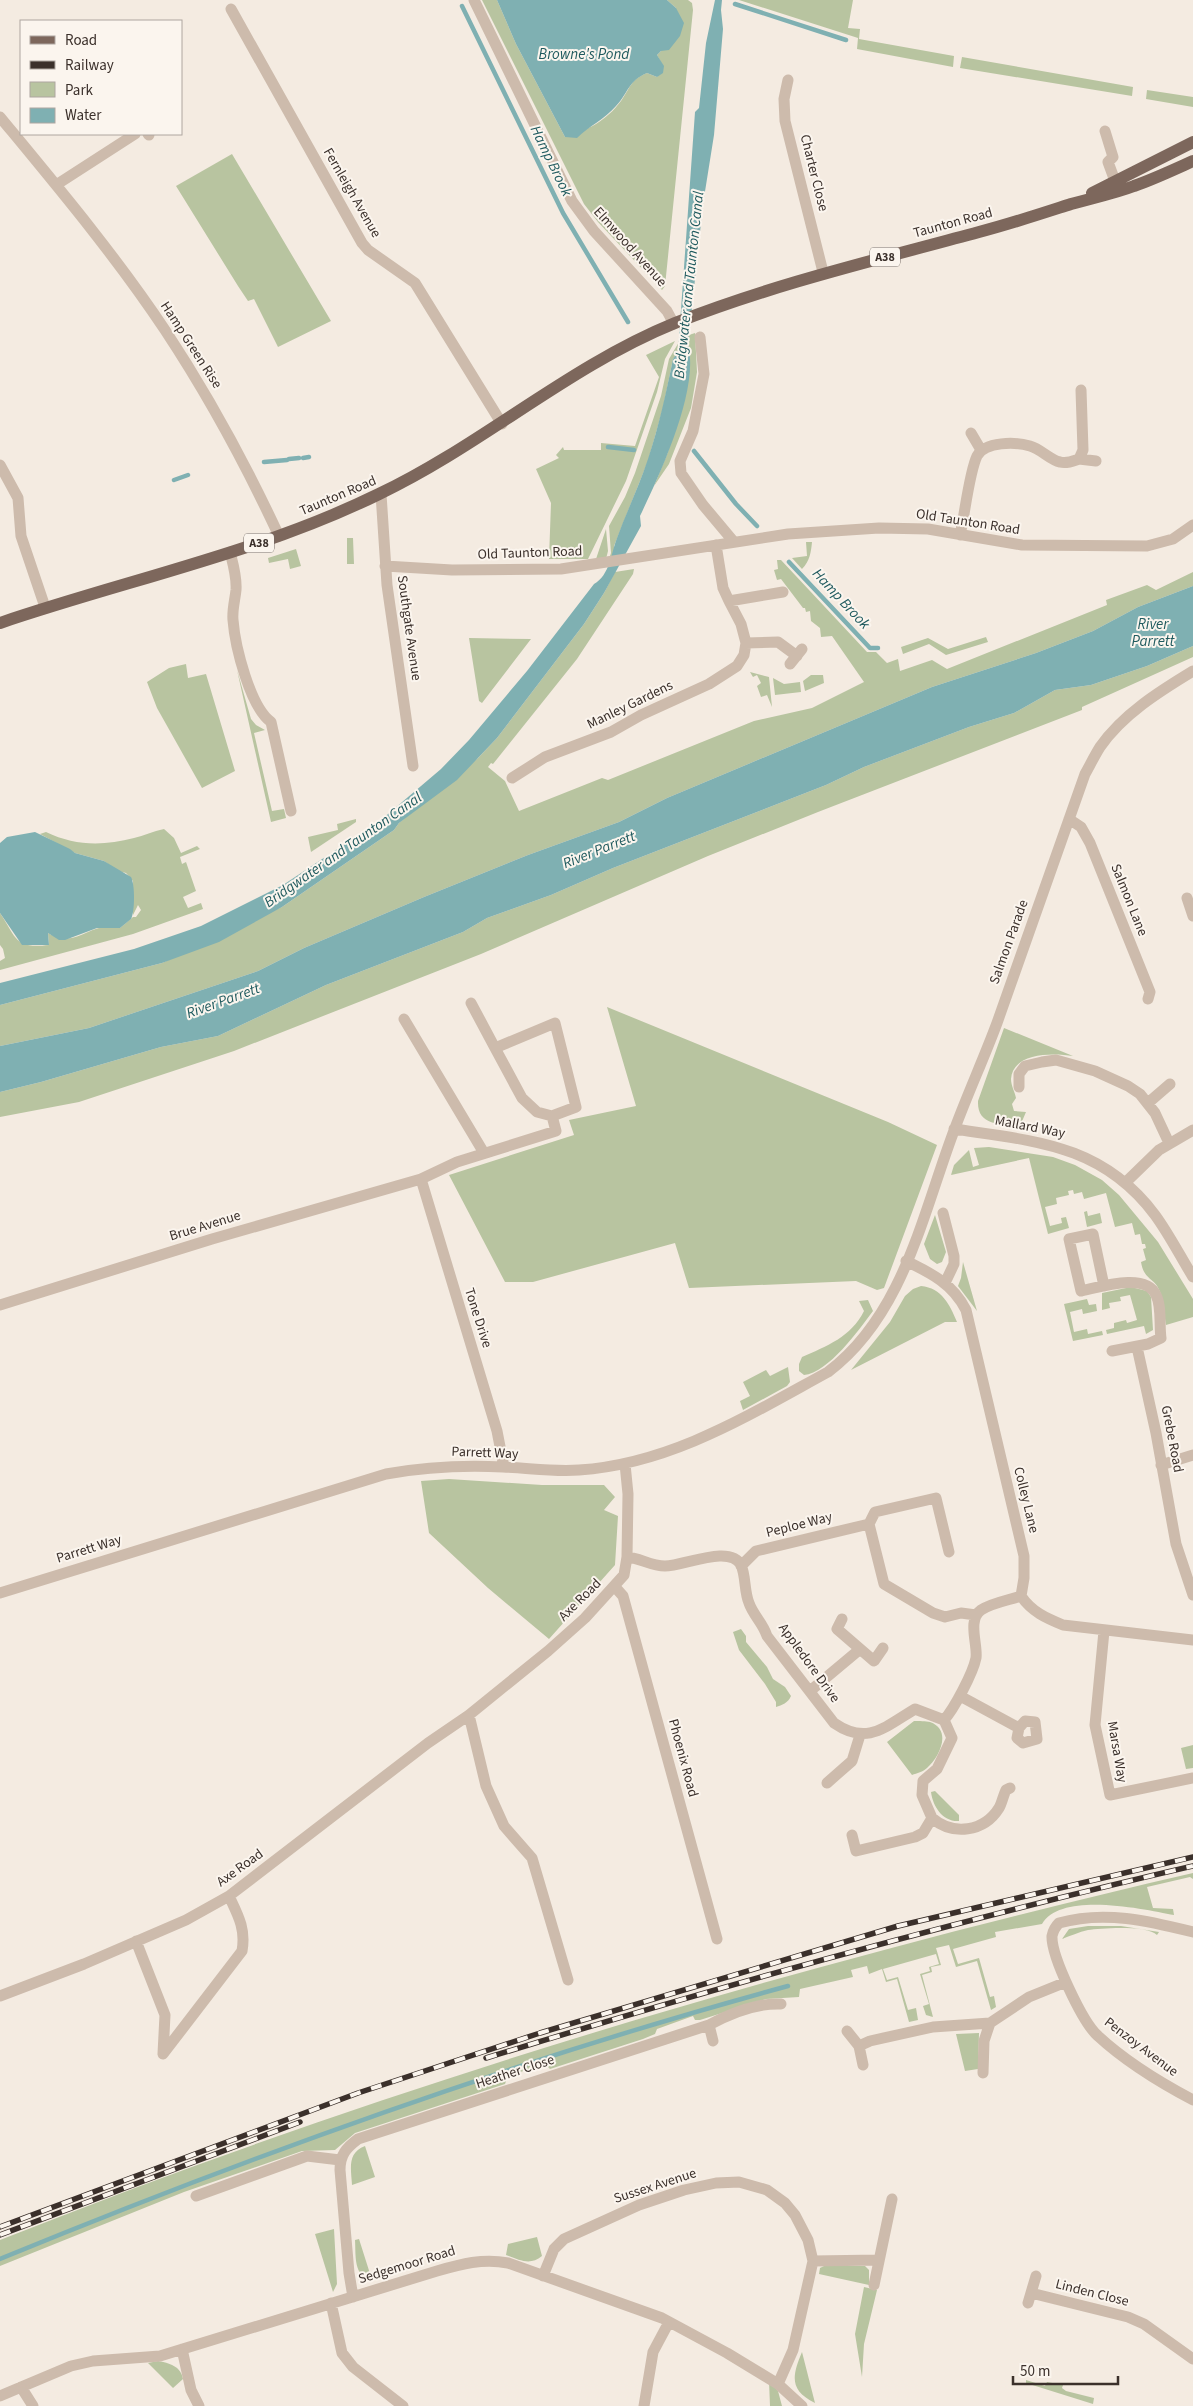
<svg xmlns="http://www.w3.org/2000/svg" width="1193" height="2406" font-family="'Source Sans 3',sans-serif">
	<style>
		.green { fill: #b8c4a0 }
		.water { fill: #7fb0b2 }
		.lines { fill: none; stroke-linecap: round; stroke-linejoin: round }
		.stream { stroke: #7fb0b2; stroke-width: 4.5 }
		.street { stroke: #cdbbac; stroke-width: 11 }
		.primary { stroke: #7d675c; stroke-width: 12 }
		.rail-casing { stroke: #3b302b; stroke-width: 5.5 }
		.rail { stroke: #fbf5ee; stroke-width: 4; stroke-dasharray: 11; stroke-linecap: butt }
		.labels { text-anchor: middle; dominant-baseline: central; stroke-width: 4; stroke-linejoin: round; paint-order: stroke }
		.shield { fill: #fbf5ee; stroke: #756b66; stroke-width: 1 }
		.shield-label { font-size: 12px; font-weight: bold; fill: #3b302b }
		.street-label { font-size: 14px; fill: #3b302b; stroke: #fbf5ee }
		.water-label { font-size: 15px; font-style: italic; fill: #1f5a5e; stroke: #fbf5ee }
	</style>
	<rect width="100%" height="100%" fill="#f4ebe1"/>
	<path class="green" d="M482,0H497L516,44L565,137C588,130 606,121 621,101C631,87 630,80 647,73L657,77L663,66L657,55L661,51L676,8L667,0H688L692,3L693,10L665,286L662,290L598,222L584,204Z
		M739,0H853L848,28L860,29L859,39L954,56L953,67L857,49L858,38Z
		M962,57L1133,87L1132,96L960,68Z
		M1147,90L1193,97V107L1146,99Z
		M232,154L331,321L278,347L254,299L248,301L238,286L176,186Z
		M695,333L697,372L691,408L669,464L654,486L668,452L689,351L688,345L689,335Z
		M675,341L665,359L657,392L626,481L588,559H549L551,503L536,469L559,458L556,455L563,447L564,450H601V443L635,446L659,377L646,355Z
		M679,342L678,353L673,359L663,408L648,461L614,546V554L609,559L611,553L609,526L625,497L635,473L661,396L669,359Z
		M606,529L608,551L606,559H596Z
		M347,538H353L354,564H347Z
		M806,542H812C811,552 810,561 802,569L792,558L807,556Z
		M296,549L301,566L290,569L288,559L269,563L268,558Z
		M777,560H781L867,652H876L887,663L898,659L900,671L932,660L947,669L1107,605L1106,600L1147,585L1156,590L1193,572V586L1138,607L1093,631L1036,653L932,687L667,798L619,822L528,855L424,897L304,948L258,971L89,1028L0,1046V1005L162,963L282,907L394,830L399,823L478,758L497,738L584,624L604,593L615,572L634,569L633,574L577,659L493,764L491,763L488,767L505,781L519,811L602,778L608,780L754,721L812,708L864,682L832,636L821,637L820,628L811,621L810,611L806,612L805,608H803L781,579L777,580L774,570L778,569Z
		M986,637L988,642L946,655L929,644L903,654L901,647L928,638L948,649Z
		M469,638L531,639L482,703L479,701Z
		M1193,646V657L1082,707V710L818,812L708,856L481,954L234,1051L79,1102L0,1117V1092L41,1082L161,1047L218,1036L326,985L463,932L487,918L551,895L613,868L826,785L864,767L969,727L1014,713L1055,690L1091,685L1147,666Z
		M186,664L188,678L206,674L235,771L202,788L157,708L147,682L169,668Z
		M237,670L251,719L256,725L265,730L254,733L272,811L284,809L286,818L271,822Z
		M750,672L769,677L772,707L767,695L761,697L757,686L761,683L757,675L753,677Z
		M811,675H823L824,683L805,691L803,681Z
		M773,678L784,684L800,682L801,692L775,695Z
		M356,819V822L311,852L308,837L338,830L337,824Z
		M164,829L174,838L181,853L197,846L200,849L180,857L182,864L186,862L196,891L183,897L188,908L201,903L203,909L133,934L0,970V961L5,958L3,949L0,945V913C17,939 15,949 49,945L48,933C78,951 91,919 120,928L133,917H136L141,910L138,905L133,915V881L126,873L118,871L104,861L75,853L40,834L46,832C75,846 103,846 134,838C144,836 153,831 164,829Z
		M607,1007L888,1122L937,1145L884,1288L877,1290L856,1281L689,1288L675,1243L533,1282H505L449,1175L574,1135L569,1120L636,1106Z
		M1004,1028L1073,1056C1053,1053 1013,1052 1011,1079C1011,1086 1015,1092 1016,1098L1012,1104L1014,1111L1026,1112L1020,1126C1000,1124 977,1126 978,1101Z
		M989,1147L1053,1157L1075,1165L1102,1180L1119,1195L1158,1242L1193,1299V1317L1166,1325C1164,1314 1164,1302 1160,1292C1155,1277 1144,1281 1141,1262L1146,1260L1143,1249L1146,1248L1145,1244H1142L1140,1234L1135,1235L1132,1223L1115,1227L1106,1193L1084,1199L1082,1192L1074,1194L1073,1190L1068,1191L1069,1195L1056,1198L1057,1204L1045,1207L1050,1226L1062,1223L1061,1218L1066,1217L1069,1228L1048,1234L1029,1158L951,1175L954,1165L969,1150L973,1167L979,1165L974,1148Z
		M1087,1211L1088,1216L1100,1213L1102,1223L1087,1227L1084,1212Z
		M935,1215L946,1252L942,1262L937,1264L930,1259L924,1244Z
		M963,1262L977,1311L958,1286L961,1278Z
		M921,1286C942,1288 950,1305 957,1322H945L851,1370L890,1322L905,1296L913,1289Z
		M1131,1287L1147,1291L1151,1297L1153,1330L1146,1334L1144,1326L1107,1334L1106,1330L1114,1328V1323L1126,1320L1127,1323L1137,1320L1130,1295L1120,1297L1121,1301L1109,1303L1110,1308L1102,1310V1293Z
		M1087,1299L1089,1305L1096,1304L1097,1311L1083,1314L1082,1309L1070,1312L1074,1332L1087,1329L1088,1334L1102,1331L1103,1335L1073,1341L1064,1304Z
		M868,1300L873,1311C859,1330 828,1373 804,1375L799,1371V1364L802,1357C827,1346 851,1337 864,1311L859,1301Z
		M788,1367L790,1382L787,1386L743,1410L740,1401L750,1396L743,1382L766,1370L770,1376Z
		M449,1479L542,1485H604L615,1497L604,1510L618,1516L615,1565L549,1639L488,1588L429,1533L421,1481Z
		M741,1629L746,1636V1642L767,1667L773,1679L785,1687L791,1696C788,1703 782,1705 776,1707V1702L765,1684L739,1650L733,1632Z
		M914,1721C919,1721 926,1721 930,1722C953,1730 939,1758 927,1768C923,1772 917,1773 912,1775L887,1742Z
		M1193,1745V1768L1186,1769L1181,1748Z
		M935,1791L959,1815V1821C943,1822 933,1807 931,1792Z
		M1193,1873V1879L1190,1877L1147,1887L1153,1908L1173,1909L1174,1915C1143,1909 1061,1891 1042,1924L995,1932L996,1937L953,1949L958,1964L979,1958L990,1997L994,1996L996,2007L991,2010L977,1961L956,1967L949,1945L936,1948L941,1965L931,1967L932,1972L922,1975L933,2017L926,2015L923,2006L929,2004L920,1974L930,1971L929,1967L939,1964L936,1954L883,1969L887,1980L898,1977L908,2010L916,2008L918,2020L909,2022L897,1979L886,1982L882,1969L869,1974L867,1966L851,1970L853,1977L800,1989L799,1997L766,1999L700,2020H695L693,2016L657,2029L655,2034L643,2039L550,2069L545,2064L508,2076L505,2084L355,2133L335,2150L302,2151L184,2192L0,2266V2240C388,2086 786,1967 1193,1873Z
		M1088,1926H1121L1159,1932L1157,1935C1148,1925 1102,1928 1088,1930C1079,1932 1070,1936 1062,1939L1069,1929Z
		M979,2033L978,2069L965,2071L956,2034Z
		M365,2146L375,2177L352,2185C351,2168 347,2153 365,2146Z
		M334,2229L337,2284L333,2292L315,2234Z
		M537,2237L542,2256C530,2266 520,2260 506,2255L508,2244Z
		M359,2239L372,2280C353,2277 356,2255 355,2240Z
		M824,2266H865L869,2270V2285L819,2274L820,2268Z
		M864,2287L877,2290L864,2344L862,2377L855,2334Z
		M802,2352L815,2403C789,2390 792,2376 802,2352Z
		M158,2361C169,2363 181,2366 183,2379L173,2388L148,2363Z
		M1026,2380L1045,2386L1047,2382L1063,2385L1062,2388L1066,2391L1094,2398L1093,2404L1026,2383Z
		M769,2381L778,2391L782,2406H770Z"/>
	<path class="water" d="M497,0H667L676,8L684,23L680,36L669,50L661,51L657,55L664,66L663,73L657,77L647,73C628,81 629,92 616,106C605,119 589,126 577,138L565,137L516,44Z
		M715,0H722L721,10L723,29L714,135L703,204L688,345C700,389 659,476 640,516L641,526L604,593L584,624L497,738L457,780L399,823L394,830L282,907L219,942L162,963L0,1005V983L134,949L201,926L283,885L381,820L441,769L469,740L527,671L594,584C610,575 611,553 617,538C627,511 639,486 648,459C659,426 666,393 673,359L678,352L695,112L699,108L706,43Z
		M1193,586V646L1147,666L1091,685L1055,690L1014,713L969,727L864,767L826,785L613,868L551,895L487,918L463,932L326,985L218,1036L161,1047L41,1082L0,1092V1046L89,1028L258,971L304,948L424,897L528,855L619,822L667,798L932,687L1036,653L1093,631L1138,607Z
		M35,832L70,849L75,853L104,861L131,877C135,884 135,911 131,919L120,928H97L65,940H59L48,933L49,945H22L0,913V843L7,837Z"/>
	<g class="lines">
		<path class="stream" d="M735,4L846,40
			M462,6L563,213L628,322
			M608,447L634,450
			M694,451L736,504L757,526
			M303,458L309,457
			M289,459L299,458
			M264,462L287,460
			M174,480L188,475
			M789,562L870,648H878
			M0,2259C258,2153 519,2059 788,1986"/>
		<path class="street" d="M474,0L572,201L594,231L667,311L674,324
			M231,9L362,243L368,250L415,283L502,424
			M788,80L784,99L785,121L823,272
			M0,117C57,186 115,255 165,330C208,395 246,465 279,536
			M1105,131L1113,157L1108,162L1115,181
			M148,134L149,135
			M56,185L135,134
			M700,337L704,374L693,431L680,461L681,473L703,505L734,542
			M971,433L981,450
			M1079,459L1096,461
			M0,465L18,498L21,536L45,607
			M381,494L387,585L413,766
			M960,535C965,514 969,473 977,456C985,441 1016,442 1030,446C1041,449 1050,460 1060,462C1067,464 1073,461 1079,459L1083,450L1081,390
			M716,545L723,588L729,601
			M230,552C233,564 237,577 236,590C235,600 232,610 233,620C235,646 250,707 271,722L291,811
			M385,566L452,570L561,569L788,534L879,528L928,529L1022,545L1147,546L1173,539L1193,525
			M746,643L778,642L797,656
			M790,664L802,649
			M512,778L545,757L611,732L641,715L709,684L737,666L744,655L746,643L741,624L729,601L783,592
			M1069,819L1081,827L1090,843L1150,992L1148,999
			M1187,898L1193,916
			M404,1019L484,1153
			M495,1048L522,1098L537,1112L552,1116
			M1019,1087V1074L1025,1066L1042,1062L1056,1060L1095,1071L1128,1086L1140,1094L1155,1113L1169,1143
			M1148,1103L1170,1084
			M954,1129C1034,1141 1102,1144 1155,1215C1169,1234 1180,1256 1193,1277
			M421,1179L497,1431L504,1467
			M1125,1183L1159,1150L1193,1130
			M943,1213L954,1256V1264L945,1283
			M906,1261C931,1273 953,1284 966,1310L1024,1556V1578L1021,1596C1032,1612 1046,1618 1063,1625L1193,1640
			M1104,1286L1093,1234L1069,1239L1081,1291C1100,1287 1146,1272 1156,1295C1162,1307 1159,1325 1161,1338L1148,1344L1112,1351
			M0,1305L212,1239L421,1179L457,1162L556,1131L552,1116L576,1107L555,1023L495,1048L471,1003
			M1137,1347L1156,1433L1176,1544L1193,1595
			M1161,1465L1193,1455
			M869,1524L875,1512L936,1498L949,1552
			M627,1557C640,1558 651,1566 665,1566C684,1566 730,1544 741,1565C746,1576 744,1591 749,1603C753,1615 763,1623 767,1636L834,1723C867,1746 885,1727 915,1709L944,1720C954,1709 973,1673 976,1658C978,1645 967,1620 981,1610C991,1603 1009,1600 1021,1596
			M741,1566L756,1551L869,1524L884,1584L933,1613L945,1617L961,1613L976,1615
			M615,1587L623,1596L717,1939
			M0,1593L386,1474C425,1467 463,1465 503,1467C529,1468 554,1472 579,1470C671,1464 749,1415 828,1372C904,1315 923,1212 955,1128C968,1093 984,1058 997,1023C1027,940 1056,857 1085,774C1090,765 1095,755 1100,747C1123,714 1160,691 1193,671
			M842,1619L837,1629L874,1661L883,1648
			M1104,1631L1095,1725L1110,1795L1193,1778
			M810,1691L859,1650
			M960,1696L1019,1728L1025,1721L1035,1722L1037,1739L1023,1743L1017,1738L1019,1728
			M469,1715L486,1786L504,1826L532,1858L568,1980
			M827,1783L852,1761L860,1735
			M932,1818L922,1795L923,1781L937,1769L952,1738L944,1720
			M852,1835L856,1851L915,1837L923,1833L932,1818C953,1836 984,1832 999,1808C1002,1803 1003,1796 1006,1790L1010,1788
			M1193,1932C1149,1921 1104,1910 1059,1923C1055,1927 1053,1931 1052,1936C1051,1956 1083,2023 1098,2036C1126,2062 1159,2082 1193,2100
			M136,1941L165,2015L163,2054
			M0,1996L84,1964L186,1920L229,1896L428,1743L469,1715L548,1651L585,1618L624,1575L627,1557L628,1494L625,1464
			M847,2031L859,2046L863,2065
			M713,2041L709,2025C731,2013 756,2003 781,2004
			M859,2046L870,2041L933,2027L990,2023
			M163,2054L242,1951C246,1929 238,1915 229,1896
			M983,2073L984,2041L990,2023L1029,1997L1066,1982
			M196,2196L307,2156L340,2160
			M813,2261L879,2260
			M543,2276L554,2249L564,2239L639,2205L684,2190L716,2183L739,2182L767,2190L785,2203L795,2215L808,2240L813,2261L793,2350L778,2384
			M874,2285L892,2199
			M1031,2293L1128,2317L1144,2324L1193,2359
			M353,2297L349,2273L340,2170C340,2155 346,2148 358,2139L709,2025
			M331,2303L342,2353L353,2367L403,2406
			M1028,2303L1036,2276
			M182,2349L191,2390L199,2406
			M21,2387L33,2406
			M0,2396L71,2366L93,2361L160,2356L437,2271C461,2264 483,2258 508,2263L662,2318L727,2353L778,2384L802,2406
			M644,2406L653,2352L669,2322"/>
		<path class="primary" d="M1092,193L1193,142
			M0,623C126,580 259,553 379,494C482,445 569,366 675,323C774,284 876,260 979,232C1010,224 1040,214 1071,204C1092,198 1113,194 1134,186C1154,179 1173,170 1193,161"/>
		<defs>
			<path id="rail" d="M486,2058C720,1986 955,1921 1193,1866
				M0,2227L358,2093L540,2033L898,1926L1193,1857
				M0,2235L300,2122"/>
		</defs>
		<use href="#rail" class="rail-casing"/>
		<use href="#rail" class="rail"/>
	</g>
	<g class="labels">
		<g class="shield">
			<rect x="870" y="247.5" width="30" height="19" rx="4"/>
			<rect x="244" y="533.5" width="30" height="19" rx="4"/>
		</g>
		<g class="shield-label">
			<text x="885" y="257">A38</text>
			<text x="259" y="543">A38</text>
		</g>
		<g class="street-label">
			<text transform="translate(814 173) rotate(76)">Charter Close</text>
			<text transform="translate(352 193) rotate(60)">Fernleigh Avenue</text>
			<text transform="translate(953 223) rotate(-15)">Taunton Road</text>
			<text transform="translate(630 247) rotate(48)">Elmwood Avenue</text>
			<text transform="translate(191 345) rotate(57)">Hamp Green Rise</text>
			<text transform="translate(338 496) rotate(-23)">Taunton Road</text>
			<text transform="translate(968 522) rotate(9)">Old Taunton Road</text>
			<text transform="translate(530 553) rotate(-2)">Old Taunton Road</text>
			<text transform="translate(409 628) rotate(82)">Southgate Avenue</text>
			<text transform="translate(630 705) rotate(-26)">Manley Gardens</text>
			<text transform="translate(1129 900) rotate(68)">Salmon Lane</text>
			<text transform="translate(1009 942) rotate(-70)">Salmon Parade</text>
			<text transform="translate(1030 1127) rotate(11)">Mallard Way</text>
			<text transform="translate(205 1226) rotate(-17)">Brue Avenue</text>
			<text transform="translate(478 1318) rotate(72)">Tone Drive</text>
			<text transform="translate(1172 1439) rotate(79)">Grebe Road</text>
			<text transform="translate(485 1453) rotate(2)">Parrett Way</text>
			<text transform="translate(1026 1500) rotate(76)">Colley Lane</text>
			<text transform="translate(799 1525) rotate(-14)">Peploe Way</text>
			<text transform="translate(89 1549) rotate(-17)">Parrett Way</text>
			<text transform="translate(580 1600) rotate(-45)">Axe Road</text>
			<text transform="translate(809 1663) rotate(54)">Appledore Drive</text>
			<text transform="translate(1117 1752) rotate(80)">Marsa Way</text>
			<text transform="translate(683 1758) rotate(75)">Phoenix Road</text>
			<text transform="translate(240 1868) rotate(-36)">Axe Road</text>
			<text transform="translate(1141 2047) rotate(37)">Penzoy Avenue</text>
			<text transform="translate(515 2072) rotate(-18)">Heather Close</text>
			<text transform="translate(655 2186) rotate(-18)">Sussex Avenue</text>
			<text transform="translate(407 2265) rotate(-17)">Sedgemoor Road</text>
			<text transform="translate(1092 2293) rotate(14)">Linden Close</text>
		</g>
		<g class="water-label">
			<text x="584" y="54">Browne's Pond</text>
			<text transform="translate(551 161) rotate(64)">Hamp Brook</text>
			<text transform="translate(689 285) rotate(-84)">Bridgwater and Taunton Canal</text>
			<text transform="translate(841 599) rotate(47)">Hamp Brook</text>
			<text x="1153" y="624">River<tspan x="1153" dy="17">Parrett</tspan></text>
			<text transform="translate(343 850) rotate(-35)">Bridgwater and Taunton Canal</text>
			<text transform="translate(599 850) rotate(-22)">River Parrett</text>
			<text transform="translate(223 1001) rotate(-20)">River Parrett</text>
		</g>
	</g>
	<rect x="20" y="20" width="162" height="115" fill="#fbf5ee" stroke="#aea6a0"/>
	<rect x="30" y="36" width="25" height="8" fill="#7d675c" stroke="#aea6a0"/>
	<text x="65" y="45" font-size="15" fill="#3b302b">Road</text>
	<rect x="30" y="61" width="25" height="8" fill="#3b302b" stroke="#aea6a0"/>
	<text x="65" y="70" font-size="15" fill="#3b302b">Railway</text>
	<rect x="30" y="82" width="25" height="15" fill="#b8c4a0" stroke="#aea6a0"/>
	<text x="65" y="95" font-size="15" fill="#3b302b">Park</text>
	<rect x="30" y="108" width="25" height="15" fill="#7fb0b2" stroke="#aea6a0"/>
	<text x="65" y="120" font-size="15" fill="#3b302b">Water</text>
	<path d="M1013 2376v8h105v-8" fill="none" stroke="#3b302b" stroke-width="2.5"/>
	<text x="1020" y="2376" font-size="15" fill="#3b302b" stroke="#fbf5ee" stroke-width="4" paint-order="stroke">50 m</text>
</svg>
